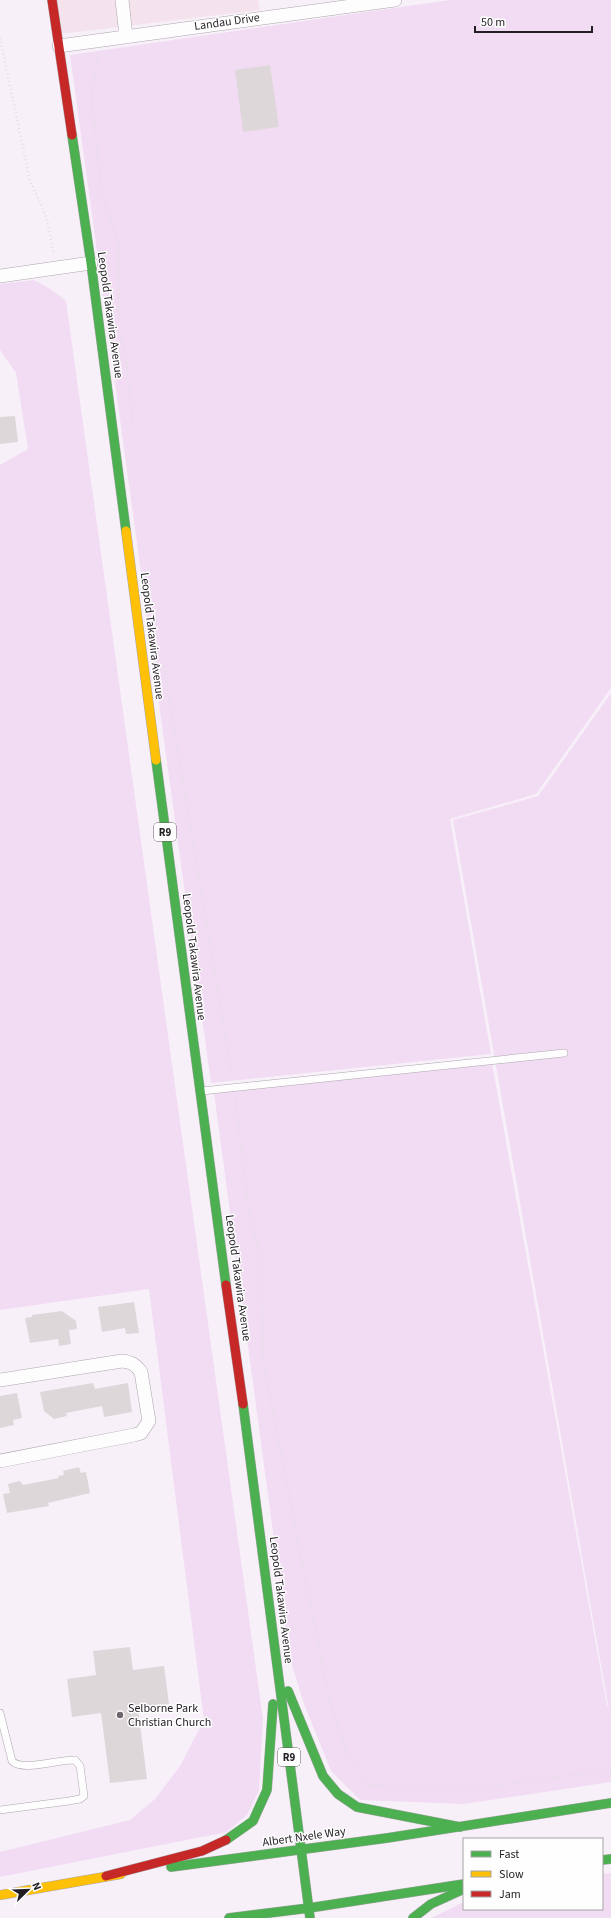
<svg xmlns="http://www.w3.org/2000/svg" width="611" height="1918" font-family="'Source Sans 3',sans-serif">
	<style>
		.commercial { fill: #f4e3ec }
		.green { fill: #f2dcf4 }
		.building { fill: #ded7da }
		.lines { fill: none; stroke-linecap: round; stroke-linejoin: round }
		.lane-casing { stroke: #aba6ac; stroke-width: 8 }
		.street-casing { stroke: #aba6ac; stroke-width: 14 }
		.fast-casing { stroke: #aba6ac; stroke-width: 10 }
		.slow-casing { stroke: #aba6ac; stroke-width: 10 }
		.jam-casing { stroke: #aba6ac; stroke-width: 10 }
		.path { stroke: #e1dfe1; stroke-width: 2.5; stroke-dasharray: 1 3; stroke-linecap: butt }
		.lane { stroke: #fefdfe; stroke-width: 7 }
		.street { stroke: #fefdfe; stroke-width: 13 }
		.fast { stroke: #4caf50; stroke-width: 9 }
		.slow { stroke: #ffc107; stroke-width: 9 }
		.jam { stroke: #c62828; stroke-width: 9 }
		.poi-dot { fill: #6d676e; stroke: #fefefe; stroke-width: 1.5 }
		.labels { text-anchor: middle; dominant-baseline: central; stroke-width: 3; stroke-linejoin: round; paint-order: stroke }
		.shield { fill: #fefefe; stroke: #646065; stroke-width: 1 }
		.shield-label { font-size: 11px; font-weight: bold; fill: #221d23 }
		.street-label { font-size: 12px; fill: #221d23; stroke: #fefefe }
		.poi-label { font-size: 12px; fill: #221d23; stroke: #fefefe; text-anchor: start }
	</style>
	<rect width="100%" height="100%" fill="#f7f0f8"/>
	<path class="commercial" d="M56,0H258L260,10L60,34Z"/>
	<path class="green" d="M450,0H611V688L536,794L450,819L491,1054L211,1083L70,55Z
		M34,280L52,290L66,301L263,1719L259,1790L247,1815L227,1832L0,1877V1852L130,1820L155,1799L180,1766L204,1720L149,1289L0,1310V465L28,449L16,373L0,350V284Z
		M611,693V1705H608L453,820L538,796Z
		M492,1063L607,1706L611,1705V1782L464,1804L360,1800L331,1771L304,1704L290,1659L214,1093Z
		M611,1873V1918H431L464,1902V1909H602V1874Z"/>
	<path class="building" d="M270,65L279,127L243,132L235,70Z
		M15,416L18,442L0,444V417Z
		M134,1302L139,1333L126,1334L125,1328L102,1332L98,1307Z
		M62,1311L76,1321L77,1329L69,1330L71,1344L59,1346L58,1339L30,1343L25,1318L32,1317V1315Z
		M93,1383L95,1389L128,1383L132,1412L104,1417L102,1406L66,1413L67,1416L54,1419L44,1411L40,1392Z
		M17,1393L22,1418L13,1420L14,1425L0,1428V1396Z
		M79,1467L81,1473L86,1472L90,1493L48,1503L49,1506L7,1513L3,1494L10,1493L8,1484L20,1481L23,1485L59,1478L58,1476L64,1475L63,1471Z
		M130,1647L133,1670L164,1666L169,1704L138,1708L147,1779L110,1783L101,1713L72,1717L67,1679L96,1675L93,1651Z"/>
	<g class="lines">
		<defs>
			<path id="lane" d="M202,1091L564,1053
				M0,1713L12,1761C22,1772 59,1759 75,1760L80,1766L84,1796L80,1799L69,1801L0,1810"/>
			<path id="street" d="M122,0L126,36
				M59,46L395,0
				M0,276L91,263
				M0,1380L122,1361C131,1362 135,1364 141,1372L149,1421L141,1433L134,1435L0,1461"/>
			<path id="fast" d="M72,135L91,263L126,531
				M156,760L226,1285
				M243,1404L310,1918
				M288,1691L323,1776L338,1794L357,1807L460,1827
				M226,1840L253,1821L267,1790L273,1704
				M602,1860L611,1859
				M171,1867L387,1838L611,1803
				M229,1918L309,1908L464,1884
				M413,1918L431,1904L464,1889"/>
			<path id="slow" d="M126,531L156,760
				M0,1895L121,1874"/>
			<path id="jam" d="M52,0L72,135
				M226,1285L243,1404
				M106,1876L202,1851L226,1840"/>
		</defs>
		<use href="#lane" class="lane-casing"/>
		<use href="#street" class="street-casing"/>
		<use href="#fast" class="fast-casing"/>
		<use href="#slow" class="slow-casing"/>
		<use href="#jam" class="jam-casing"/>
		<path class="path" d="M0,38L30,181L46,216L54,254
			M100,54L97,59L92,98L102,196L119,245V320
			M120,331L128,375L133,427
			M164,666L232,1077
			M235,1098L249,1211L261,1260L263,1362L329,1699L348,1756L369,1785L464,1790L611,1770"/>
		<use href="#lane" class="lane"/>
		<use href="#street" class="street"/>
		<use href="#fast" class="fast"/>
		<use href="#slow" class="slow"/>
		<use href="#jam" class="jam"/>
	</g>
	<circle class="poi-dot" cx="120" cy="1715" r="4"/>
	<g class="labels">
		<g class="shield">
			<rect x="154" y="823" width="22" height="18" rx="3"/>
			<rect x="278" y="1748" width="22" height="18" rx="3"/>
		</g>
		<g class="shield-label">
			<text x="165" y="832">R9</text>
			<text x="289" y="1757">R9</text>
		</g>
		<g class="street-label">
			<text transform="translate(227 22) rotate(-8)">Landau Drive</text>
			<text transform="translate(110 315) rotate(82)">Leopold Takawira Avenue</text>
			<text transform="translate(152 636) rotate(83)">Leopold Takawira Avenue</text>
			<text transform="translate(194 957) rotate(83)">Leopold Takawira Avenue</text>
			<text transform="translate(238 1278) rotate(82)">Leopold Takawira Avenue</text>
			<text transform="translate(281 1600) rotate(83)">Leopold Takawira Avenue</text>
			<text transform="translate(304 1837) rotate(-8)">Albert Nxele Way</text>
		</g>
		<g class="poi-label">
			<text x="128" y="1708">Selborne Park<tspan x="128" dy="14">Christian Church</tspan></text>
		</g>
	</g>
	<rect x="463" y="1838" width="140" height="72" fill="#fefefe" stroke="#a6a4a6"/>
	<rect x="471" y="1851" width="20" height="6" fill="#4caf50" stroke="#a6a4a6"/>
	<text x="499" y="1858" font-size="12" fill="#221d23">Fast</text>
	<rect x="471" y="1871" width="20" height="6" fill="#ffc107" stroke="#a6a4a6"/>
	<text x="499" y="1878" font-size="12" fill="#221d23">Slow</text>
	<rect x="471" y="1891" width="20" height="6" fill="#c62828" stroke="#a6a4a6"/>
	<text x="499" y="1898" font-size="12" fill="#221d23">Jam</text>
	<g transform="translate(28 1890) rotate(67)" stroke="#fefefe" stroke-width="3" paint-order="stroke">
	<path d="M0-3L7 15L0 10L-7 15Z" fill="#221d23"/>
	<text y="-6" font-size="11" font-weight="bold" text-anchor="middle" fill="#221d23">N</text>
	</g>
	<path d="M475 26v6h117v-6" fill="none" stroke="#221d23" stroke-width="2"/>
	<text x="481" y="26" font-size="12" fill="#221d23" stroke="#fefefe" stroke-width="3" paint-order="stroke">50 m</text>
</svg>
